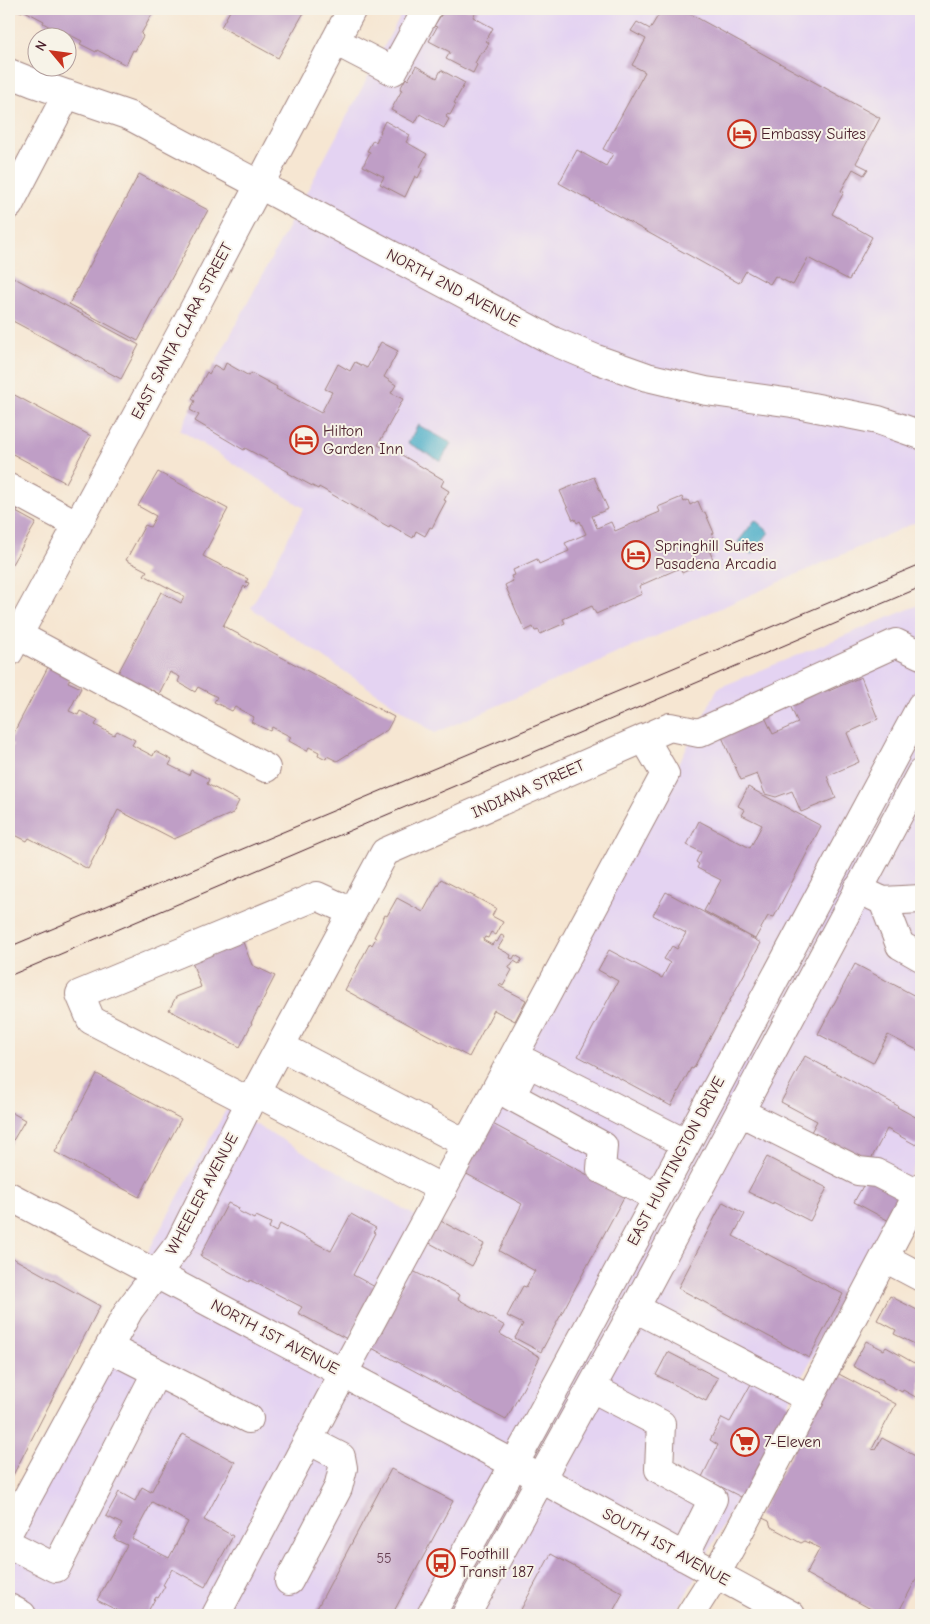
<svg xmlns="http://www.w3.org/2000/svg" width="930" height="1624" font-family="'Comic Neue',sans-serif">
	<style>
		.built { fill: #e4d3f2 }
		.water { fill: #47acc7; stroke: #486679 }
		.building { fill: #bf9ec6; fill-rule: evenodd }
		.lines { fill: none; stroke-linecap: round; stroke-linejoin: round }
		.minor-casing { stroke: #a0827e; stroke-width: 30 }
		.major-casing { stroke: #a0827e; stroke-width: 30 }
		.minor { stroke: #fff; stroke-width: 28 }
		.major { stroke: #fff; stroke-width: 28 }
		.tram { stroke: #4a1f2b; stroke-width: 1 }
		.labels { text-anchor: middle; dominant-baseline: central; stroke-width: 4; stroke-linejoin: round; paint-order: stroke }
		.number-label { font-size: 14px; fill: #673f52 }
		.poi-label { font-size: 16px; fill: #4a1f2b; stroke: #f7f3e8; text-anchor: start }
		.street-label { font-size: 16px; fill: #4a1f2b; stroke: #f7f3e8 }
	</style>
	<rect width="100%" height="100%" fill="#f7f3e8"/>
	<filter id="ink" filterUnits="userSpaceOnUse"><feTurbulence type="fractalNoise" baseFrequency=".02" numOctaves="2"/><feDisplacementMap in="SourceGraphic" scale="10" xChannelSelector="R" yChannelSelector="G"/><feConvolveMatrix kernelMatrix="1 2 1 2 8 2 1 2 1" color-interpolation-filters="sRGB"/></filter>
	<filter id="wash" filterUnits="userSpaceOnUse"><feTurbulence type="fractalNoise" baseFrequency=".0096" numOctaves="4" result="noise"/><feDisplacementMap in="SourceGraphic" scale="20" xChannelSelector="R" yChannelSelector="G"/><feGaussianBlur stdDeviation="1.12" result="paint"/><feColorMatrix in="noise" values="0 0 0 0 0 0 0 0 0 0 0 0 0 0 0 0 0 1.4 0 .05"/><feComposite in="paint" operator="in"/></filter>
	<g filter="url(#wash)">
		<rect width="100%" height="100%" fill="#f6e6d2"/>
		<path class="built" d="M404,9H921V520L435,733L251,608L304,508L180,430Z
			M921,604V1154L675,1615H9V1504L227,1108L435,1227L718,688Z"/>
		<path class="water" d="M418,425L451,443L441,461L408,443Z
			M755,520L769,532L752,555L738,542Z"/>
		<g id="blocks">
			<path class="building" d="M16,9H155L141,34L143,36L135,51L133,50L126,65L97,50L96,52L80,44L82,41L60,30L59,32L43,23L44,21L23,10L22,12Z
				M231,9H306L278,58L221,27Z
				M445,9H475L477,10L473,17L493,28L486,41L489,43L483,53L481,52L475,63L477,65L473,73L446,59L450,52L429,41L437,27L434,26Z
				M662,9H681L880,118L856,163L868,169L864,175L853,169L841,191L844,192L832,214L872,237L849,280L808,258L793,285L775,276L770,284L746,271L739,283L559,183L577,150L606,166L613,154L603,149L645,72L632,65L646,39L631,31L637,22L650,29Z
				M416,66L437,78L441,70L465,83L454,103L456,104L450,115L447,114L446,117L449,119L444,128L420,114L415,123L391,110L402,90L400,89L406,78L408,80Z
				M385,121L410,135L406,142L427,154L420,167L423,168L418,178L415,176L405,197L380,184L384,177L363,166L370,152L367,151L373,140L376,142L381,131H380Z
				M139,174L208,210L138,341L69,304Z
				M9,275L139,345L121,379L9,319Z
				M381,342L398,351L384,377L396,385L391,393L403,399L378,445L394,453L395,451L444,480L441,486L449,491L444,500L446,501L439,514L432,528L430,527L425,536L416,531L413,538L390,525L389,527L319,487L318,489L288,473L289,472L245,448L244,450L195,421L199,415L190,410L195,401L192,399L207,372L209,374L214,365L223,370L226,363L249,376L251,373L277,387L276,389L321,413L332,392L325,389L338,364L350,371L355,362L367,368Z
				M9,392L91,436L66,483L9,452Z
				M158,472L228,509L203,556L248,579L246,582L249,583L246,588L244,586L223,626L394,717L387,730L337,761L327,756L326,759L318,755L319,752L309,747L307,751L289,741L291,737L272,727L270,731L251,722L254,717L235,707L232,711L214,702L217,697L198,687L195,692L178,682L180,677L170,672L159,694L148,688L146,692L116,677L161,592L181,603L184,596L144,575L147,571L126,560L145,525L150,527L156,516L138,506Z
				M594,477L608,509L592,516L597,528L611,522L615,531L660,512L658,507L682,497L684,502L688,500L690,505L698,501L703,513L705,512L714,533L712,534L717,546L709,550L713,559L682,573L680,568L639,586L642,594L596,614L592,606L563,619L565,623L540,634L539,630L535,631L533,627L525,631L505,585L513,581L511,576L515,575L513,570L537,559L539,564L569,551L565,543L586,534L580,521L577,523L575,519L573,520L560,491Z
				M9,502L19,507L16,512L36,523L9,569Z
				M49,665L71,677L68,682L81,688L69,711L78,715L80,711L98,720L95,725L114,735L117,731L135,740L132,745L153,756L155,751L172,760L169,765L189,775L191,770L209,779L207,784L239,801L233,813L174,839L118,810L88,869L29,838L27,841L9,832V751H10L13,745L9,742Z
				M861,677L878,719L847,733L859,762L827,776L836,798L801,812L792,791L776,797L765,794L757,774L741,780L722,737L764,715L773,734L798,723L789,703L828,687L829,691Z
				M748,787L821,826L774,917L768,916L755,939L704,911L721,880L697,868L699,864L696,862L701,852L687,845L699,821L750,848L762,825L742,815L745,810L738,806Z
				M441,879L496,908L492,916L503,922L496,935L491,932L488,938L485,937L483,940L492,945L495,941L497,942L501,935L505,937L498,948L511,955L510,958L513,959L515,955L522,959L519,964L514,961L511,966H509V968L512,970L503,986L500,984L499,986L526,1000L515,1021L494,1010L469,1057L345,990L370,943L372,945L376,938L374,937L385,915L387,916L397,898L423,912Z
				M666,892L761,943L693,1069L691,1068L671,1106L578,1056L618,981L598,970L609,950L662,978L670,963L664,959L672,946L677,949L686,933L653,915Z
				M243,942L252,965L275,976L251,1023H252L240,1047L169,1010L176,997L201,987L192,962Z
				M855,964L921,999V1052L888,1035L873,1063L818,1034Z
				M805,1056L898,1106L897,1107L921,1120V1135L916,1145L887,1129L869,1163L811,1132L817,1121L781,1102Z
				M97,1074L181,1119L139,1197L55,1152Z
				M9,1111L25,1120L11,1144L9,1143Z
				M489,1122L625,1195L541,1352L515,1338L523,1324L507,1316L523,1286L526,1287L535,1271L499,1251L522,1204L463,1172Z
				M767,1157L827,1188L810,1221L773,1202V1204L748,1192Z
				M868,1177L904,1196L891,1222L854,1202Z
				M723,1202L745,1214L733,1236L843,1294L809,1358L678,1288Z
				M228,1203L239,1208L238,1211L254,1219L256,1216L271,1223L269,1228L276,1232L280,1224L331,1251L351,1214L376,1228L373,1232L375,1233L353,1275L377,1288L347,1339L298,1313L302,1307L250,1280L249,1282L200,1256Z
				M437,1219L484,1244L472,1266L426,1241Z
				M9,1256L100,1306L9,1483Z
				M411,1270L460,1295L458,1299L505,1326L500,1334L540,1357L506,1420L370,1347Z
				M890,1296L921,1312V1347L894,1334L896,1330L877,1320Z
				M866,1341L884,1350L886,1347L914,1363V1362L921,1365V1400L903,1390L902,1392L883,1382V1380L878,1378L877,1379L853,1366Z
				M668,1352L718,1378L706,1401L656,1375Z
				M835,1372L896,1404L872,1449L875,1450L882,1438L921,1459V1570L897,1615H882L806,1574L820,1548L805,1541L801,1543L771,1527L769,1521L758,1516Z
				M751,1384L792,1406L743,1498L702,1477L718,1445L710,1440L722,1418L730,1422Z
				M183,1434L235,1462L204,1520L233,1536L205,1587L172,1569L163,1585L165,1586L158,1598L156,1597L146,1615H126L97,1600L127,1545L114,1539L122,1524L106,1516L119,1492L135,1501L142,1487L151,1492ZM152,1502L188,1522L169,1558L132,1539Z
				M391,1469L453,1501L392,1615H316L314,1614Z
				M551,1554L623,1593L611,1615H518Z"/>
		</g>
	</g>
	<g filter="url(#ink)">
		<use href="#blocks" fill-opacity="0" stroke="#a0827e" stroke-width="1"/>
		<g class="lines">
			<defs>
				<path id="minor" d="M335,41L393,71L427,9
					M9,73L34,83L130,116L553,341L596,359L647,377L706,391L792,403L878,420L921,435
					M9,205L67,94
					M9,488L78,525
					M18,635L266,768
					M9,652L187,322L352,9
					M858,889L883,901L900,945L921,957
					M883,901L921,899
					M280,1046L467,1144
					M255,1092L443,1189
					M250,1102L91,1020L80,994L317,896L352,912
					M740,1112L858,1171L877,1173L918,1194
					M9,1196L514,1464L791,1615
					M656,1197L601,1169L603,1146L511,1096L528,1063L685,1143
					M885,1258L921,1277
					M635,1308L810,1399
					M109,1348L249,1419
					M592,1388L661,1424L659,1469L713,1499L684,1557
					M9,1531L129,1310L179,1244L250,1102L385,852L670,727L699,733L896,643L921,655
					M9,1544L56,1568L156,1373
					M289,1581L338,1488L343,1468L341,1457L308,1440
					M9,1608L22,1615
					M216,1615L343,1374L665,774L644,738
					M690,1615L716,1574L739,1532L921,1188"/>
				<path id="major" d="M431,1615L534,1428L921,706
					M466,1615L635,1308L921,773"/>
			</defs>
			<use href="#minor" class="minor-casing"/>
			<use href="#major" class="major-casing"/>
			<use href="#minor" class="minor"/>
			<use href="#major" class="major"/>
			<path class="tram" d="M9,947L921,564
				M9,976L921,587"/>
		</g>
	</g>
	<defs>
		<symbol id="hotel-ring" viewBox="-11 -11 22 22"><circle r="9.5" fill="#f7f3e8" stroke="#c8321e" stroke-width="1.5"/><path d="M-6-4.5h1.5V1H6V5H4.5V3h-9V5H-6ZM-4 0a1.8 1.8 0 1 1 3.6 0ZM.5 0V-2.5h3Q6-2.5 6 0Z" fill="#c8321e"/></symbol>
		<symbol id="supermarket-ring" viewBox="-11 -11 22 22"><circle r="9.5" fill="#f7f3e8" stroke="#c8321e" stroke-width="1.5"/><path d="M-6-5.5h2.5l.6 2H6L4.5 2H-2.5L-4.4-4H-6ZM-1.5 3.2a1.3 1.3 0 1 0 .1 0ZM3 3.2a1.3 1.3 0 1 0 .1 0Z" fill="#c8321e"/></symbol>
		<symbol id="bus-ring" viewBox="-11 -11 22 22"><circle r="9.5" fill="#f7f3e8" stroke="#c8321e" stroke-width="1.5"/><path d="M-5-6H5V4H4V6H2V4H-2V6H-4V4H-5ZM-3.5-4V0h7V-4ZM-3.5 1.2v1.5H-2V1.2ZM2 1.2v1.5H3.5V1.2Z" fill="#c8321e"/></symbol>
	</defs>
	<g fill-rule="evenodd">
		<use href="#hotel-ring" x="726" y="118" width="32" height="32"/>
		<use href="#hotel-ring" x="288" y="424" width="32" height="32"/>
		<use href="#hotel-ring" x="620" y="539" width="32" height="32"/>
		<use href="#supermarket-ring" x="729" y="1426" width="32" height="32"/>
		<use href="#bus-ring" x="425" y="1547" width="32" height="32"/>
	</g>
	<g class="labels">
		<g class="number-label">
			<text x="384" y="1558">55</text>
		</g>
		<g class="poi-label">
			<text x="761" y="134">Embassy Suites</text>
			<text x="323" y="431">Hilton<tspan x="323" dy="18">Garden Inn</tspan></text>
			<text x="655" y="546">Springhill Suites<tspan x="655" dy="18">Pasadena Arcadia</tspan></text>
			<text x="764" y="1442">7-Eleven</text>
			<text x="460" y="1554">Foothill<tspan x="460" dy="18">Transit 187</tspan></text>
		</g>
		<g class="street-label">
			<text transform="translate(453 288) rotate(28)">NORTH 2ND AVENUE</text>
			<text transform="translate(182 331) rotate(-62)">EAST SANTA CLARA STREET</text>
			<text transform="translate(528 789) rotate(-24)">INDIANA STREET</text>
			<text transform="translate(676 1161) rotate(-62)">EAST HUNTINGTON DRIVE</text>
			<text transform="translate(202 1194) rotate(-62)">WHEELER AVENUE</text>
			<text transform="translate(275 1337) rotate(28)">NORTH 1ST AVENUE</text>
			<text transform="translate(666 1547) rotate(29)">SOUTH 1ST AVENUE</text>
		</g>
	</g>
	<rect width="930" height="1624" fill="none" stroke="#f7f3e8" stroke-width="30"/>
	<g transform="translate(52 52) rotate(299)"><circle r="24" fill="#f7f3e8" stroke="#b29e9c"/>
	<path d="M0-4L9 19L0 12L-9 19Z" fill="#c8321e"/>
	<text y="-8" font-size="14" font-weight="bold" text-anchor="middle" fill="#4a1f2b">N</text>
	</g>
</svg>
